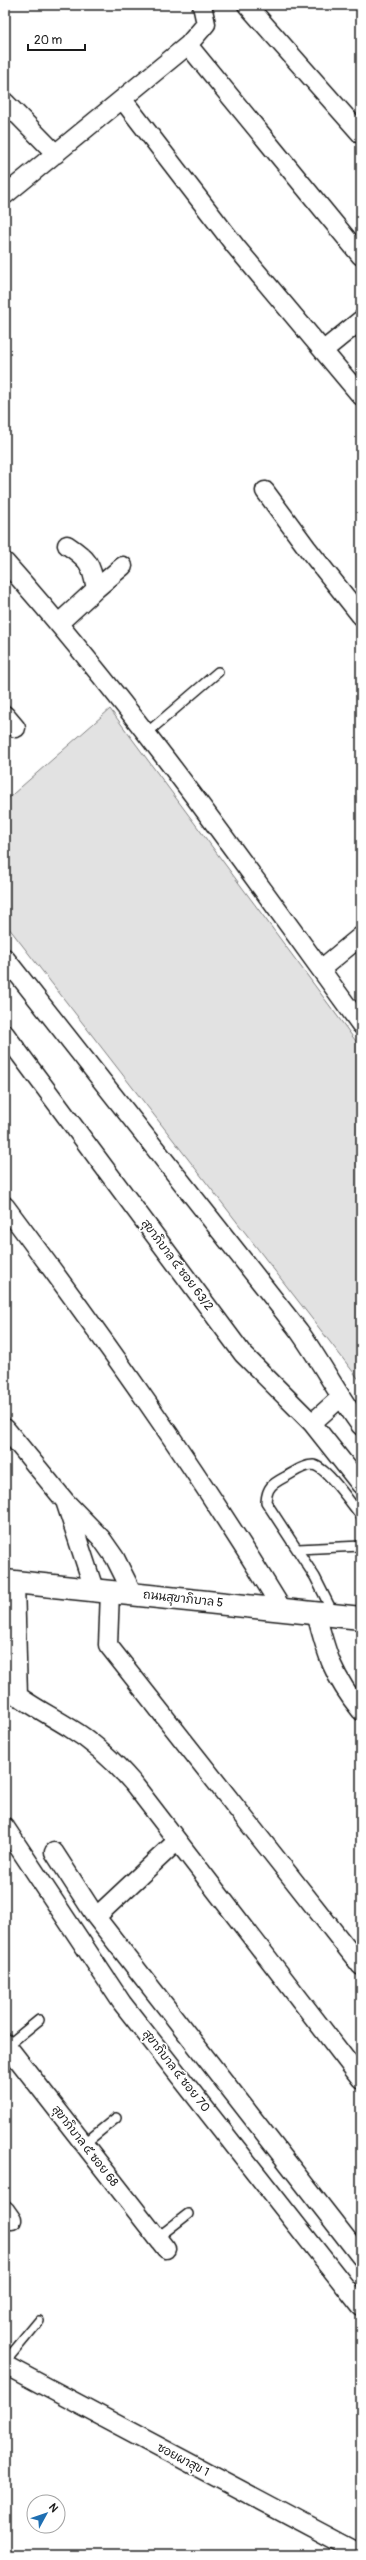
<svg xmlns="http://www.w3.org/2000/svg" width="366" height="2560" font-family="Pangolin,'Playpen Sans Thai',sans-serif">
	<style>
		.green { fill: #e2e2e2; stroke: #7f7f7f }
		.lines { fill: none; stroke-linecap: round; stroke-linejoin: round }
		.lane-casing { stroke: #1c1c1c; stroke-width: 12 }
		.street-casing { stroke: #1c1c1c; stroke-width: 21 }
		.secondary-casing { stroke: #1c1c1c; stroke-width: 25 }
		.lane { stroke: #fff; stroke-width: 9 }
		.street { stroke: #fff; stroke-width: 18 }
		.secondary { stroke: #fff; stroke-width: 22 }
		.labels { text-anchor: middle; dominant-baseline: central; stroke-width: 3.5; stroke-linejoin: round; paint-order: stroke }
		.street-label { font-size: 12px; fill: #1c1c1c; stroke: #fff }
	</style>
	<rect width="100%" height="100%" fill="#fff"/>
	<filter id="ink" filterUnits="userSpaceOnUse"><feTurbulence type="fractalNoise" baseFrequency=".025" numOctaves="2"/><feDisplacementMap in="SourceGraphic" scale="8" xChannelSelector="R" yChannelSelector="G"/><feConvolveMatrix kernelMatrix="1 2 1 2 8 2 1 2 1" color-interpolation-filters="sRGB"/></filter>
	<g filter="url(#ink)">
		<path class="green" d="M110,709L361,1048V1382L5,923V801Z"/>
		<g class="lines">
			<defs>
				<path id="lane" d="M148,732L218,672
					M298,1549L361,1546
					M333,1613L315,1577L266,1502C267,1487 272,1484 285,1477C293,1473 303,1465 313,1465C327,1467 352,1505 361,1516
					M7,2046L39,2020
					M84,2144L116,2118
					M157,2238L188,2214
					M5,2362L39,2321"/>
				<path id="street" d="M247,5L361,134
					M188,45L361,256
					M123,100L236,247L361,396
					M5,102L56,154
					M5,195L188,45L206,24L202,5
					M324,350L361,320
					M265,491L307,548L361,616
					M5,562C135,708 246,867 361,1025
					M96,589L123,566
					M59,623L96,589C91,563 88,559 67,545
					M5,715L16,728
					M5,958L299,1331C321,1362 338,1395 361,1426
					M321,969L361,936
					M5,1034L243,1354L312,1423L361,1485
					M5,1206C103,1337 197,1469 282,1609
					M312,1423L340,1398
					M5,1428L65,1501L101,1538L115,1558L133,1594
					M66,1504L94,1589
					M15,1582L18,1697
					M110,1591L108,1645L361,1966
					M316,1613C327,1656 333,1676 361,1711
					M5,1686C25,1703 48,1714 70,1728C95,1743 114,1761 133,1783L361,2079
					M5,1827L122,2003L361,2307
					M177,1841L96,1917L361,2257
					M54,1852L96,1917
					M5,2043L166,2249
					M5,2210L12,2220
					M5,2365L361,2554"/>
				<path id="secondary" d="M5,1581L361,1618"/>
			</defs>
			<use href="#lane" class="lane-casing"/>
			<use href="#street" class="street-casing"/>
			<use href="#secondary" class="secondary-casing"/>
			<use href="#lane" class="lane"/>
			<use href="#street" class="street"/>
			<use href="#secondary" class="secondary"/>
		</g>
	</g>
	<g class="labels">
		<g class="street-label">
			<text transform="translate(177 1265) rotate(53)">สุขาภิบาล ๕ ซอย 63/2</text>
			<text transform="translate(183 1599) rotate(6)">ถนนสุขาภิบาล 5</text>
			<text transform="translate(176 2071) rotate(52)">สุขาภิบาล ๕ ซอย 70</text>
			<text transform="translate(85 2146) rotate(52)">สุขาภิบาล ๕ ซอย 68</text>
			<text transform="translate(183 2460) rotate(28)">ซอยผาสุข 1</text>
		</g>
	</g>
	<rect width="366" height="2560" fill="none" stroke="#fff" stroke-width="20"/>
	<rect x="10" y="10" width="346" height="2540" fill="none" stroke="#1c1c1c" stroke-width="1.5" filter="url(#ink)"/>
	<g transform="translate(46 2514) rotate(50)"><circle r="19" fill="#ffffff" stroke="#a4a4a4"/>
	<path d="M0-3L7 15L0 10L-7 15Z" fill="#1f6fb2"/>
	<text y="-6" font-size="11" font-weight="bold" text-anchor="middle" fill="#1c1c1c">N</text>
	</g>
	<path d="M28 44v6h57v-6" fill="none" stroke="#1c1c1c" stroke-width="2"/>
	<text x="34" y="44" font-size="12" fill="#1c1c1c" stroke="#ffffff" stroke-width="3" paint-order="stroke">20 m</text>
</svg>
